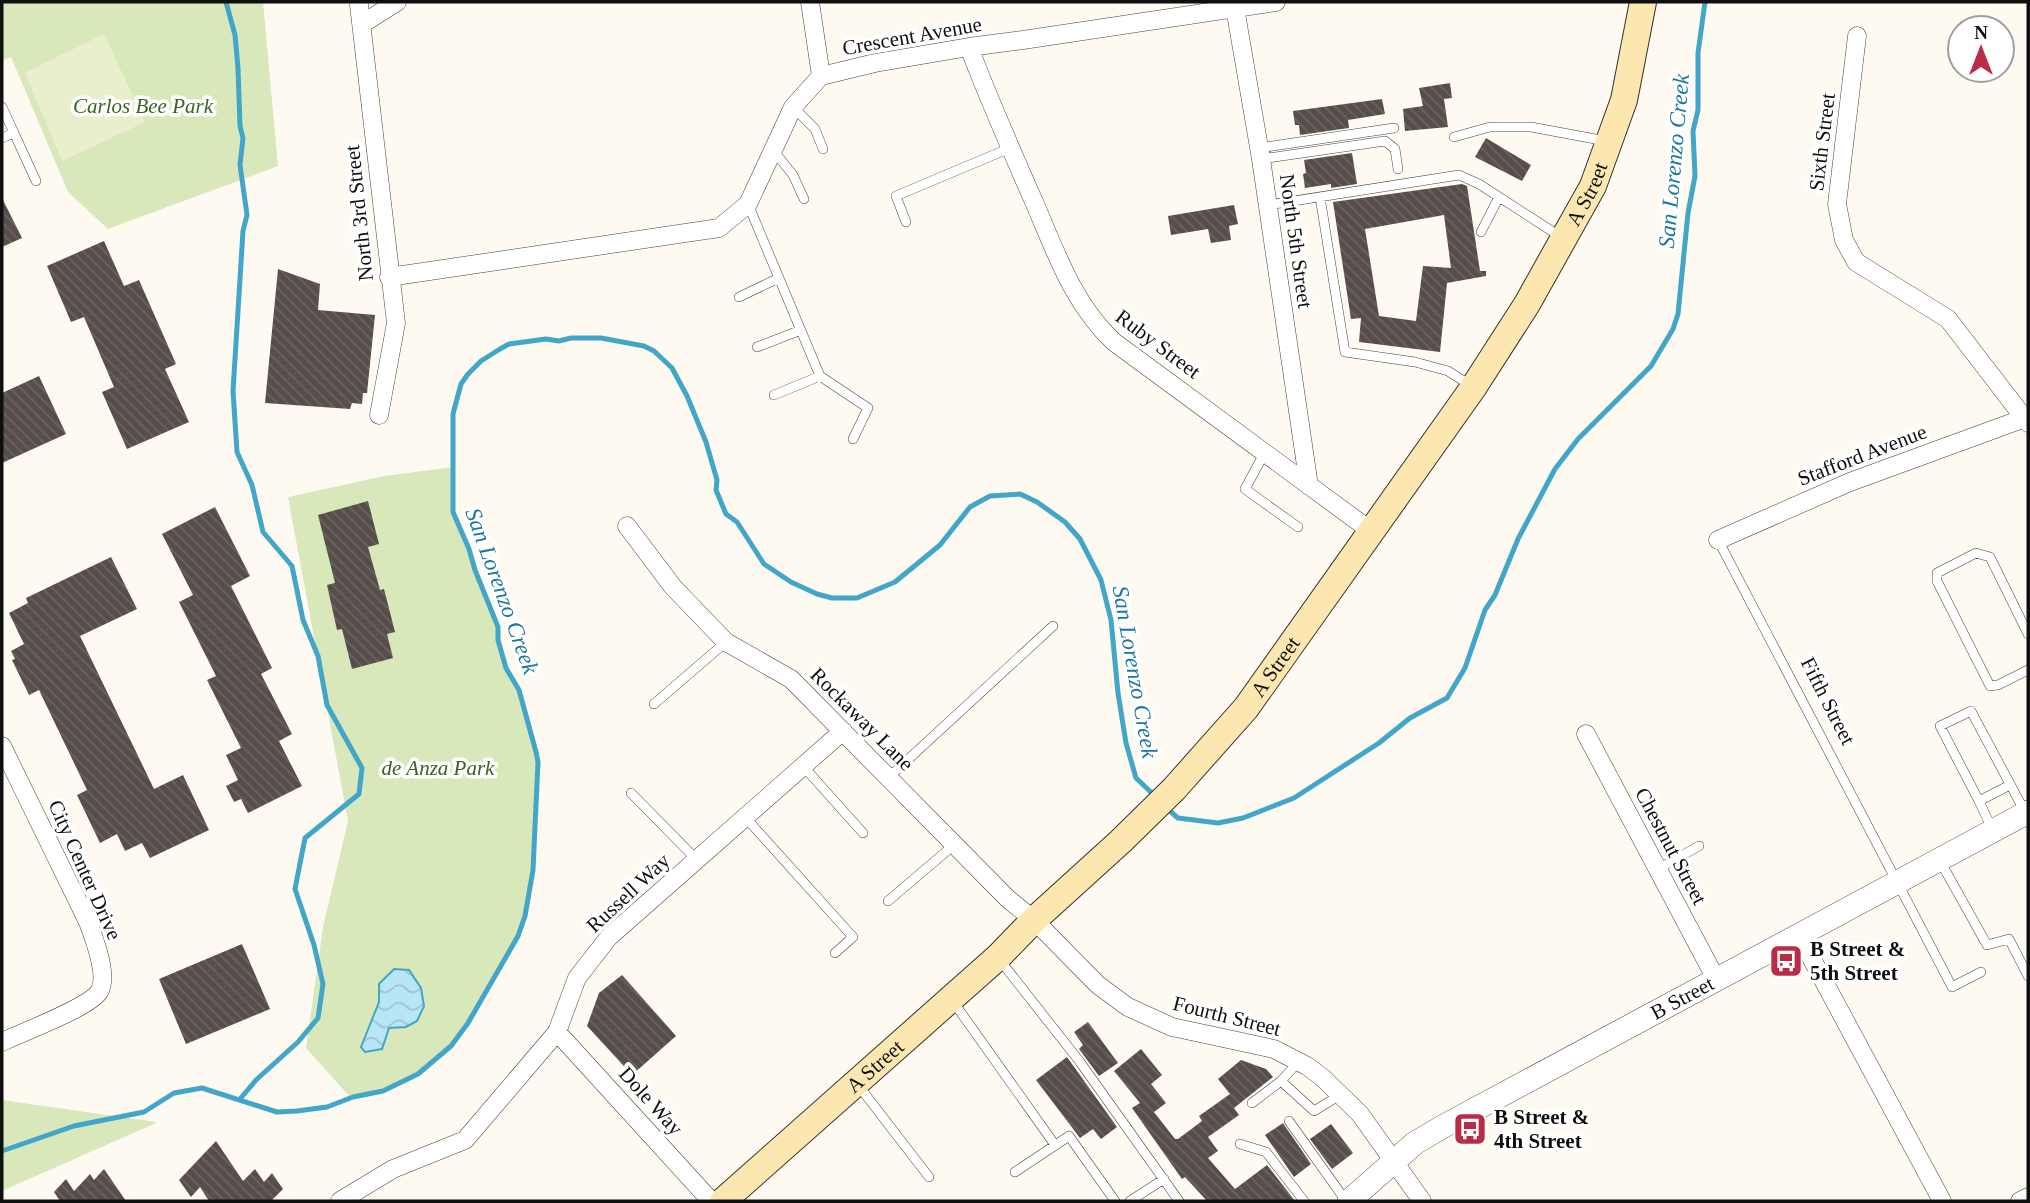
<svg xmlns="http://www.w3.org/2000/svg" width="2030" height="1203" font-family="Georgia,serif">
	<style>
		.grass { fill: #d9e8bb }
		.pitch { fill: #e9efcd }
		.water { fill: url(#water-waves); stroke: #42a6c8; stroke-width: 2 }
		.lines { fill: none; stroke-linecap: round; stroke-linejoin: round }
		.stream { stroke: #42a6c8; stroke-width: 5 }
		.building { fill: url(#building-back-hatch); fill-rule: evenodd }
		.service-casing { stroke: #424242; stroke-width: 10 }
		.minor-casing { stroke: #424242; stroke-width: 19 }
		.tertiary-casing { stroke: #424242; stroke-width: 24 }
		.secondary-casing { stroke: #313131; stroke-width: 28 }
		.service { stroke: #fff; stroke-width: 9 }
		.minor { stroke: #fff; stroke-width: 18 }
		.tertiary { stroke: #fff; stroke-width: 23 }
		.secondary { stroke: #fbe7af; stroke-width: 26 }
		.labels { text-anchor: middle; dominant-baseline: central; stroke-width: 7; stroke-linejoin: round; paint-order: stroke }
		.street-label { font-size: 21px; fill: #0f0f0f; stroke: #fff }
		.park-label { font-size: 21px; font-style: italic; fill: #396421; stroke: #fff }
		.poi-label { font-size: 21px; font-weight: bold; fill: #0f0f0f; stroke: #fff; text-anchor: start }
		.water-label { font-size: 23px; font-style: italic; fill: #1c779c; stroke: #fff }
	</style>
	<defs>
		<pattern id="water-waves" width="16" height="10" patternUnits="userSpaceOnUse" patternTransform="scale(1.75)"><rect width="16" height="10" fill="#b8e6f4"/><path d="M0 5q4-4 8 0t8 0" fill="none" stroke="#9dc4d0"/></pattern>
		<pattern id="building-back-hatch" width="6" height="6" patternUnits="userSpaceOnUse" patternTransform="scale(1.75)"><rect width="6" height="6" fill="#574e4b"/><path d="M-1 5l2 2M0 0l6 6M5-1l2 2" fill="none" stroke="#6a6361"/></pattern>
	</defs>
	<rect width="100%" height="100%" fill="#fefaf1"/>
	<path class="grass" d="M2,2H263L278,166L108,229L68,192L11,57L2,60Z
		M454,467L451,489L453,512L469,549L475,570L498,627V640L506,668L519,690L536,752L538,762L533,870L525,916L518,936L473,1011C461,1048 420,1079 384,1090C373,1094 362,1095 351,1098L306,1048L323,927L348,821L288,497L384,476Z
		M2,1100L156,1122V1123L2,1191Z"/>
	<path class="pitch" d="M104,34L145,122L62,161L25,73Z"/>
	<path class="water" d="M394,969L409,970L421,988L424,1006L417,1021L406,1027L389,1028L382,1049L365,1052L361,1047L379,1002V984Z"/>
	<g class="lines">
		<path class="stream" d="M226,2L235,35L238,68L240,126L243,138L240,165L247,215L243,231L233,391L237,452L252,485L263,532L292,566L303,620L318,656L327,705L362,768L359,794L305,838L295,889L314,945L323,984L318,1018L298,1042L256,1080L240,1099
			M1165,807L1178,818L1218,823L1243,818L1294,798L1379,743L1410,718L1447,698L1465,668L1485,610L1495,595L1518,539L1555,469L1578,439L1651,366L1673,329L1678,314L1688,213L1695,176L1693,131L1698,110V53L1705,2
			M2,1151L74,1126L144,1112L174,1093L202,1088L277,1112L297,1111L327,1107L353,1097L383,1091L418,1074L451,1046L468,1023L518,936L525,916L533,870L538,762L536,752L519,690L506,668L498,640V627L475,570L469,549L453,512V414L461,384L468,374L481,361L500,349L509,344L546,339L559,341L571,338H601L644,346L654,351L672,368L687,396L706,442L717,480L716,490L726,514L737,522L764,564L791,582L817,594L832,598H857L895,582L940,545L970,507L990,496L1020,494L1037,502L1065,522L1080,539L1101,580L1111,620L1118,693L1126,743L1136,778L1156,797"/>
	</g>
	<path class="building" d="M1450,83L1452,98L1444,99L1448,127L1405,131L1403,109L1423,106L1419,88Z
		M1382,99L1385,114L1348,120L1349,128L1300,135L1299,125H1295L1293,111Z
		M1486,138L1531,165L1522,181L1475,157Z
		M1352,153L1357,184L1331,188V184L1305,188L1303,174L1306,173L1304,160Z
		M1462,184L1467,186L1480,271H1486V276L1447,283L1440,352L1359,342L1361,318L1351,319L1333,202ZM1444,215L1451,268L1423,266L1416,321L1379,316L1365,229Z
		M2,198L22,238L2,247Z
		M1234,205L1238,224L1229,226L1231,240L1211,243L1208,229L1171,235L1168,216Z
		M104,241L124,286L139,280L176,364L165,369L189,422L127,449L102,392L114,387L84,317L71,322L47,266Z
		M278,269L320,284L318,310L375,315L367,393H363L362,404L352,403L350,409L265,403Z
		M39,376L66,434L2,463V393Z
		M368,501L379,544L368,547L380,590L384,589L395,632L387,634L393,658L352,669L342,629L337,630L327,585L335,583L318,515Z
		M215,507L250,576L231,586L272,668L261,674L292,734L279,741L302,786L248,813L241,799L234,802L226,786L238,780L226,755L241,748L207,680L216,676L179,602L193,595L162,534Z
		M111,557L137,609L80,636L154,789L183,775L209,830L150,858L142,843L125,851L117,834L100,843L77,795L87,790L39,690L29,695L12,660L15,659L11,651L24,644L9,613L28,603L26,598Z
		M242,944L270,1009L186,1044L159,979Z
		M622,975L676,1036L632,1075L587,1026L599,993Z
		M1088,1022L1118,1063L1099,1076L1079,1049L1083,1045L1074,1032Z
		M1141,1049L1162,1075L1151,1084L1166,1103L1154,1112L1175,1139H1178L1202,1121L1199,1116L1230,1094L1218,1079L1241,1060L1266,1069L1273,1077L1234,1108L1239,1115L1208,1137L1218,1151L1208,1158L1235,1189L1267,1165L1295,1201H1207L1185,1177L1182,1179L1132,1108L1140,1103L1114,1071Z
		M1067,1057L1117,1127L1101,1139L1093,1129L1080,1138L1036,1080Z
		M1283,1123L1311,1164L1294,1177L1265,1135Z
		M1331,1124L1353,1153L1332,1169L1310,1139Z
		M216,1141L243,1181L255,1169L264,1182L272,1173L283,1189L271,1201H209L200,1187L191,1197L179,1180Z
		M104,1169L126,1201H60L54,1192L66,1179L74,1191L90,1174L94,1180Z"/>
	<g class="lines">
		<defs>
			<path id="service" d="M2,107L14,133L2,138
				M793,107L815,129L823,149
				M14,133L36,181
				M1454,137L1490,127H1531L1606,141
				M1259,148L1394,128
				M773,150L793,175L804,199
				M1261,159L1385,141L1395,149L1398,169
				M1320,197L1345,352L1415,362L1448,371L1473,387
				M748,204L820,376L868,408L853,439
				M1268,205L1459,175L1479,184L1561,237
				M906,222L896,196L1010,148
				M1481,232L1499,197
				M739,297L779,278
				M757,347L801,330
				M774,395L820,376
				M1265,452L1245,489L1298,527
				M1718,540L1952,987L1981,972
				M2028,634L1990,557L1976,553L1937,573V581L1990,686L1998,685L2028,670
				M654,704L726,642
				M803,766L863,833
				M889,777L1053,626
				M2010,785L1979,801L1940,726L1971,711L2025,812
				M631,793L697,860
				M1979,801L1993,831
				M745,817L853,937L835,953
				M1940,861L1987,945L2009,939L2028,976
				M1658,869L1699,846
				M888,901L955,844
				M999,959L1080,1062L1179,1201
				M952,1000L1055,1145
				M1281,1081L1299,1061
				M858,1085L929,1177
				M1252,1103L1281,1081L1314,1111L1340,1095
				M1289,1121L1346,1201
				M1240,1144L1266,1152L1304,1201
				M1015,1172L1069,1136L1115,1201
				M1130,1201L1164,1179"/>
			<path id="minor" d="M810,2L821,76
				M1234,2L1261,159L1309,486
				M359,5L396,323L379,415
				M362,24L397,2
				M1857,36L1837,204L1844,240L1856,262L1948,319L2028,423
				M969,47C989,100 1012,152 1035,204C1056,253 1074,305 1114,342L1371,531
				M389,277L719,228L748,204L793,107L821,76L875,63L969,47L1023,40L1276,2
				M627,526L673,587L726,642L791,679L1008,899L1034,920L1098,985L1128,1007L1172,1027L1274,1049L1307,1066L1323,1078L1360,1114L1422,1201
				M1718,540L1850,482L2025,418
				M1586,734L1716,979
				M2,746L88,922C94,938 109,976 99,992C88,1008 23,1032 2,1042
				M1799,935L1942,1201
				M557,1032L711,1201
				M340,1201L393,1169L465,1140L557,1032L577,978L609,937L843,731
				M2020,1201L2028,1197"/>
			<g id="tertiary">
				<path id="s1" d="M1349,1201L1415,1143L1444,1126L2028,812"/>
			</g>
			<g id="secondary">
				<path id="s2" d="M723,1201L998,957L1034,920L1121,841L1174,789L1246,708L1473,388L1527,304L1593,186L1624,100L1643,2"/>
			</g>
		</defs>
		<use href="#service" class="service-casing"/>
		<use href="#minor" class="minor-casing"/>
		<use href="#tertiary" class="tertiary-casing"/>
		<use href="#secondary" class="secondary-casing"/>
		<use href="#service" class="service"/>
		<use href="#minor" class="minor"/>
		<use href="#tertiary" class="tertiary"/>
		<use href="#secondary" class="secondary"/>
	</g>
	<defs>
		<symbol id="bus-square" viewBox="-11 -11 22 22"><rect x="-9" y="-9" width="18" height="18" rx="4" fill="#b92c48" stroke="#fff"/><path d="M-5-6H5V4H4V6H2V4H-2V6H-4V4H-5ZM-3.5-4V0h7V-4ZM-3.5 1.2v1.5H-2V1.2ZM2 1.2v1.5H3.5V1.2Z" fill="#fff"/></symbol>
	</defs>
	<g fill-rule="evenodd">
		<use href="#bus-square" x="1767" y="942" width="38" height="38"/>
		<use href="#bus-square" x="1451" y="1110" width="38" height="38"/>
	</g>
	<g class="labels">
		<g class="street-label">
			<text transform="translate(912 36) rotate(-10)">Crescent Avenue</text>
			<text transform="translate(1822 142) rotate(-83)">Sixth Street</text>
			<text stroke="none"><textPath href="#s2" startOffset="1337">A Street</textPath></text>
			<text transform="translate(359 213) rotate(-96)">North 3rd Street</text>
			<text transform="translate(1296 241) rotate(82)">North 5th Street</text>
			<text transform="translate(1158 344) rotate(37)">Ruby Street</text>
			<text transform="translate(1862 455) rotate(-21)">Stafford Avenue</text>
			<text stroke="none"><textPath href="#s2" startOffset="770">A Street</textPath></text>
			<text transform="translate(1828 701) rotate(63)">Fifth Street</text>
			<text transform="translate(862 719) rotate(45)">Rockaway Lane</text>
			<text transform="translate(1671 846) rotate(62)">Chestnut Street</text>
			<text transform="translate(85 870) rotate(66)">City Center Drive</text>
			<text transform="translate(628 893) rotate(-43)">Russell Way</text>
			<text stroke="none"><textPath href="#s1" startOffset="392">B Street</textPath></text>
			<text transform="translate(1227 1016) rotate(14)">Fourth Street</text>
			<text stroke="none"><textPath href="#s2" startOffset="203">A Street</textPath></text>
			<text transform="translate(651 1101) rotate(48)">Dole Way</text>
		</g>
		<g class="park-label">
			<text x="143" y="106">Carlos Bee Park</text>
			<text x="438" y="768">de Anza Park</text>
		</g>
		<g class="poi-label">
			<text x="1810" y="949">B Street &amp;<tspan x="1810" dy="24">5th Street</tspan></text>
			<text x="1494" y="1117">B Street &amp;<tspan x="1494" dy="24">4th Street</tspan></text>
		</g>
		<g class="water-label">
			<text transform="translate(1674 161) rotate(-85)">San Lorenzo Creek</text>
			<text transform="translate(502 591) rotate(70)">San Lorenzo Creek</text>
			<text transform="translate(1135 672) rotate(80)">San Lorenzo Creek</text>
		</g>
	</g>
	<rect width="2030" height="1203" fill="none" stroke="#0f0f0f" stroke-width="7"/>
	<g transform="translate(1981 49)"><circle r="33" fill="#ffffff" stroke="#9f9f9f" stroke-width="2"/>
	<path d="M0-5L12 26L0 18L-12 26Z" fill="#b92c48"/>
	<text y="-10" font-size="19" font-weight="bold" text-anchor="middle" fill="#0f0f0f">N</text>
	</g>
</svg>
